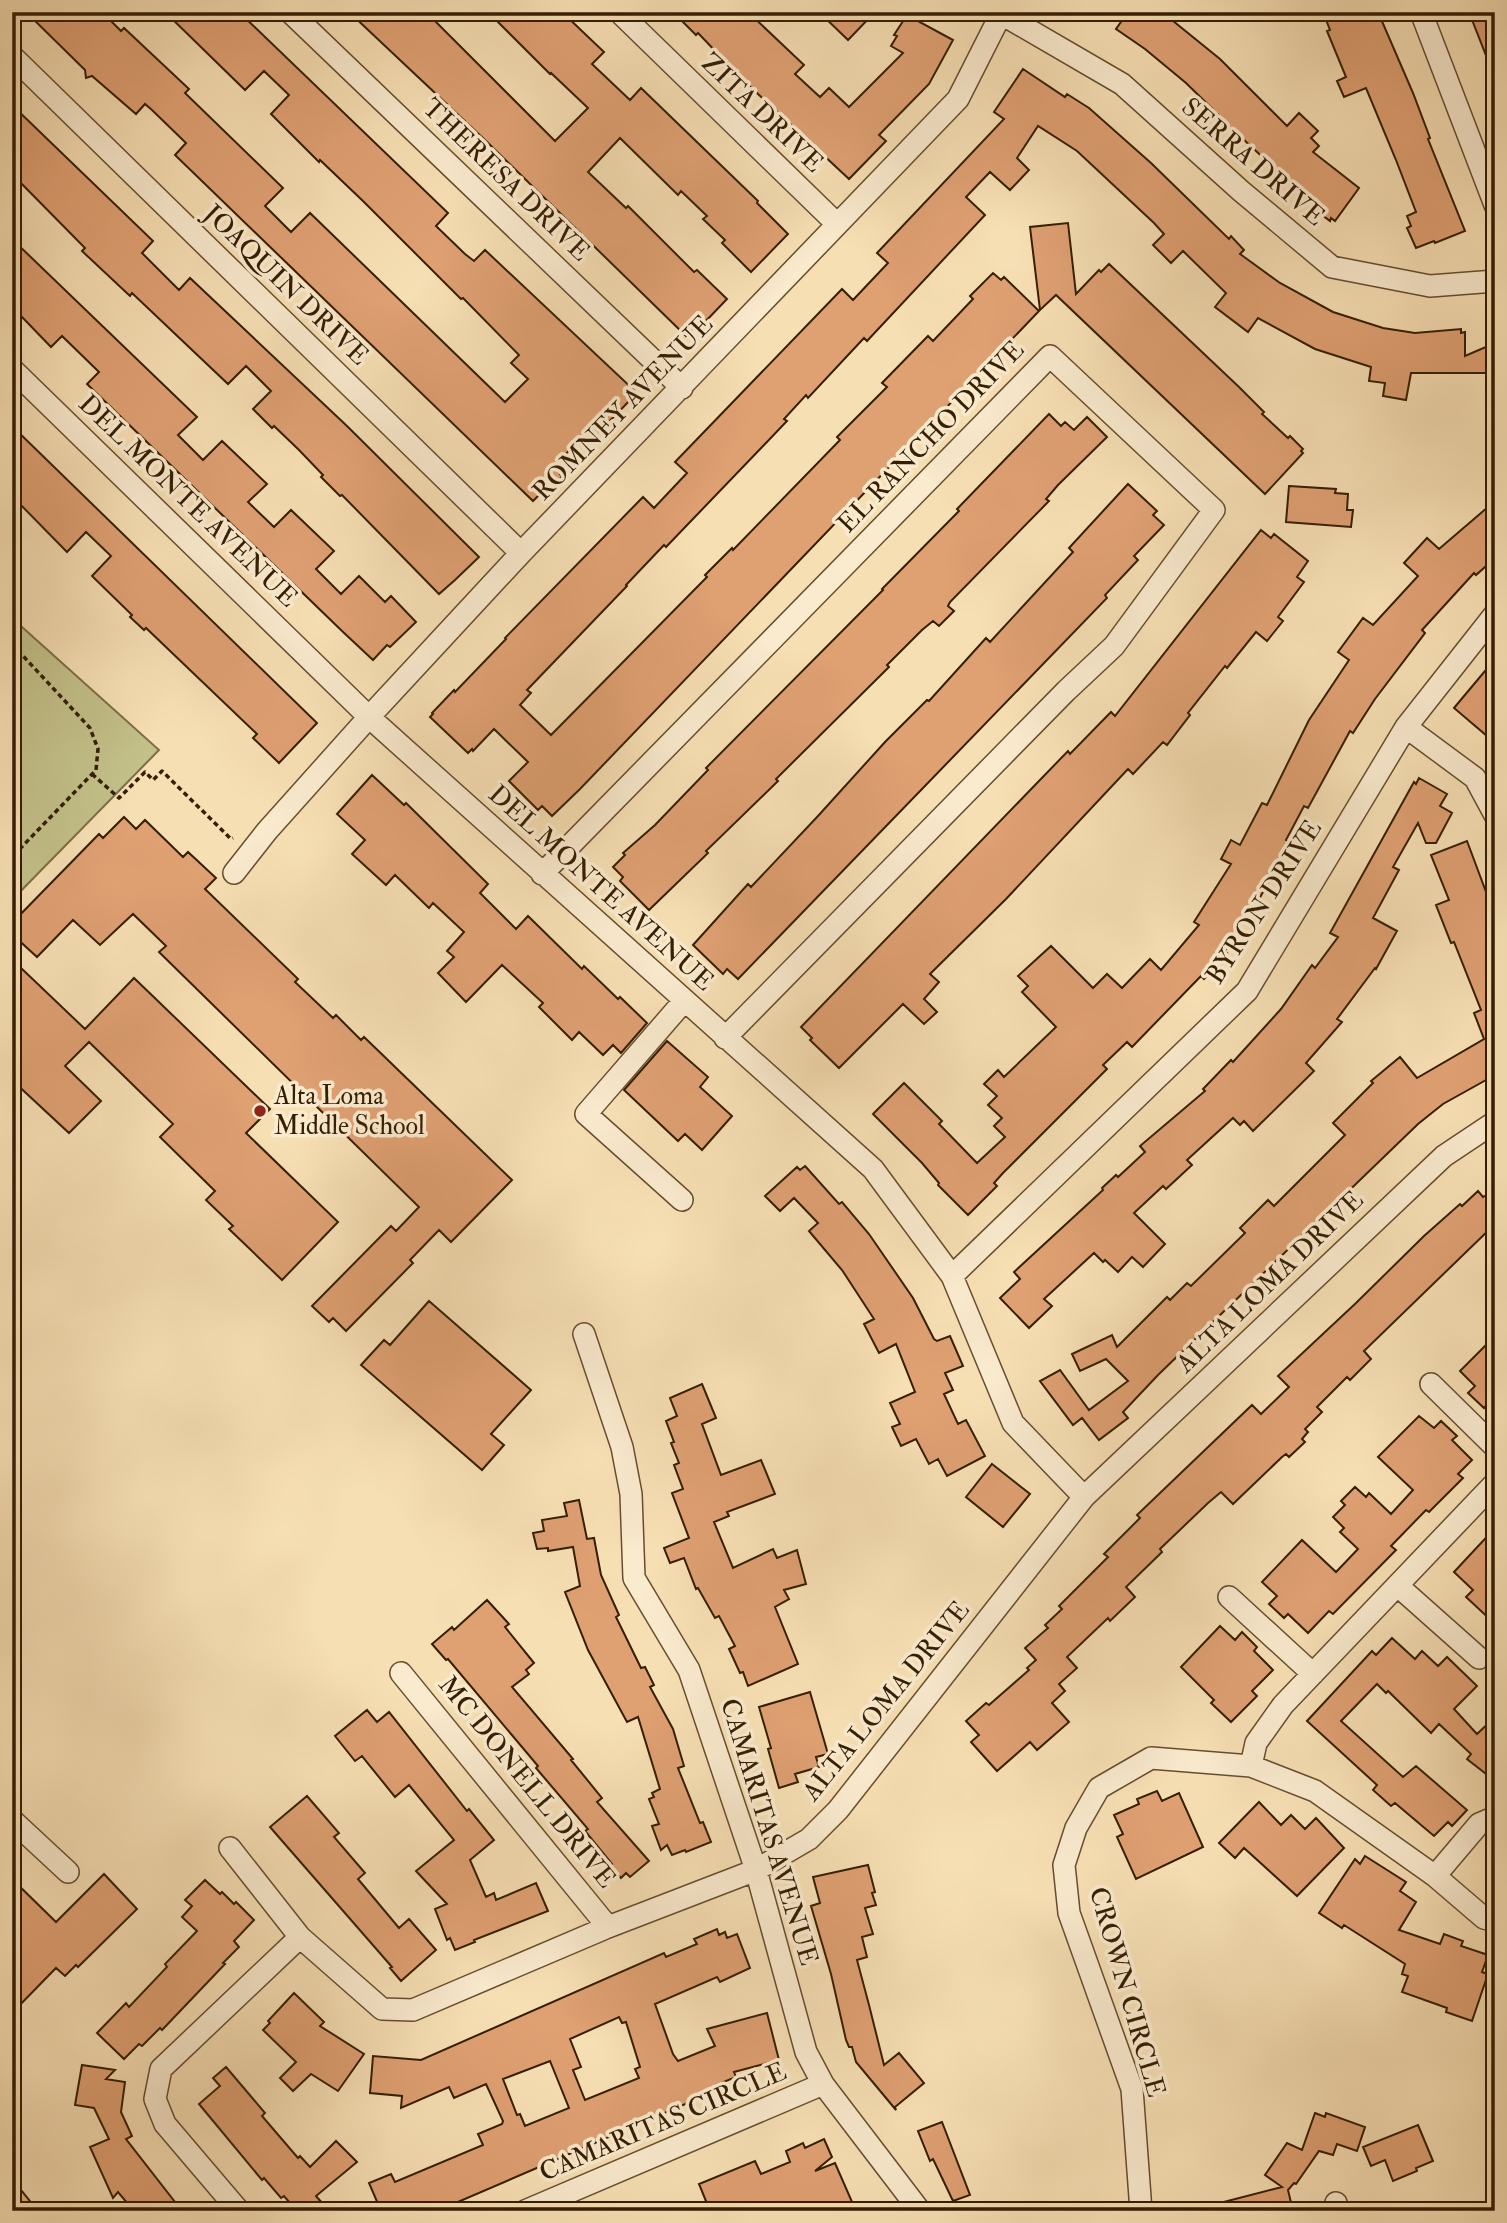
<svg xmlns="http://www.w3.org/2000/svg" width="1507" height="2223" font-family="'IM FELL Double Pica',serif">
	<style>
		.green { fill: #c3c089; stroke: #7c6f45; stroke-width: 2 }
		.building { fill: #dfa072; stroke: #351e01; stroke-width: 2; fill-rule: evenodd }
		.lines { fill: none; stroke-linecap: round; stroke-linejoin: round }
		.minor-casing { stroke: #664e2e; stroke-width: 24 }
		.major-casing { stroke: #351e01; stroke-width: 30 }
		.path { stroke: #351e01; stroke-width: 3.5; stroke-dasharray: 5 3.5; stroke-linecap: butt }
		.minor { stroke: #faeace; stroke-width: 21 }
		.major { stroke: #ecc07a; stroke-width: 26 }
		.poi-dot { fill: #8f2418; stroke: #faeace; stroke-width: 2.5 }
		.labels { text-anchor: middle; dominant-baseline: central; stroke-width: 7; stroke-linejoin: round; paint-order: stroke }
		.street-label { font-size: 26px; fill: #351e01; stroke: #faeace }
		.poi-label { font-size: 26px; fill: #351e01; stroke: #faeace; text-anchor: start }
	</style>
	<rect width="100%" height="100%" fill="#f7dfb4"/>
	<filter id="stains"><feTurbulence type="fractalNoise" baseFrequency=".00286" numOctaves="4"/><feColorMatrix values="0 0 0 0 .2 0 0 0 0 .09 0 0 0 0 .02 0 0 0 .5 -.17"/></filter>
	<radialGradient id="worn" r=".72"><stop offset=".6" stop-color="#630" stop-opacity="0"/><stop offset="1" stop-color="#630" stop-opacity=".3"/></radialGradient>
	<path class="green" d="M12,618L159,750L12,900Z"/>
	<path class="building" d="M26,12H102L121,31L124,28L189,89L185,93L283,188L265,206L291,232L310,213L505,402L528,379L511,363L519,355L463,298L461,299L364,202L320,160L319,162L271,114L289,95L264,71L245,90L165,12H239L448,213L436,226L465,254L474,261L485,250L637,393L599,432L593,426L565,455L572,461L560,474L562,477L545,494L542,492L533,501L175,155L186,143L152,110L145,104L136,114L92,76L86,78L85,70Z
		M349,12H426L555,141L588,108L551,73L550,74L488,12H562L604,52L592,64L630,100L641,88L758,201L757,203L788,234L751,272L722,243L725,240L703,219L707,216L681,191L678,195L620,138L588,172L626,208L628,206L694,272L697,270L727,299L703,324L700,321L686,336L486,141Z
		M673,12H748L804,65L795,74L820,97L829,88L849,107L903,53L891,46L897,36L894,35L907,15L953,40L929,84L879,135L886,141L849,179L742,79L698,33L696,35Z
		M819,12H875L848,40Z
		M1128,12H1162L1220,59L1287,126L1299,113L1318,131L1311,138L1319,146L1313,152L1359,188L1335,221L1331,218L1330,221L1314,209L1316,207L1242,138L1240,141L1225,126L1228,124L1186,83L1145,49L1116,29Z
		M1323,12H1378L1413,93L1430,138L1428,139L1465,231L1435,243L1434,241L1416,248L1407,228L1411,226L1407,216L1416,212L1396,160L1366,88L1344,97L1337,81L1346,77L1327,31L1330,30Z
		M1469,12H1495V76H1494Z
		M1023,69L1065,97L1067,94L1089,108L1151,163L1229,239L1231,236L1244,250L1240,254L1280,283L1333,312L1383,328L1415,333L1461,329V333L1465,332V356L1495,343V373H1411L1406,400L1383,396L1385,383L1369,381L1371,367L1315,349L1258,318L1248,332L1215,307L1226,293L1183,251L1171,263L1153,245L1164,234L1154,223L1077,151L1038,126L1017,158L1029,170L1010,190L990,172L966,197L985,215L867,341L864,338L808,398L806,395L784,419L787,421L765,444L666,547L664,545L626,585L627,586L527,690L531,693L520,705L551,735L707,577L705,575L732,548L733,550L840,440L837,437L887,387L882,383L928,336L933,341L973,299L970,296L993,273L1001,280L1004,277L1039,311L580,789L552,816L542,806L538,810L509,781L528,762L494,729L473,751L472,749L468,753L430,717L433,714L432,713L454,690L455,692L506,639L505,638L643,497L654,508L687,473L675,462L842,289L853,300L888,263L877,253L1004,119L994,112Z
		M12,105L153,241L142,253L179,290L190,278L347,426L479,557L455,580L439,594L342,495L340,496L321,477L323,475L299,450L274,426L272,428L253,409L271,391L246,366L228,384L132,293L130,296L82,251L85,248L12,174Z
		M1068,223L1076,294L1099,270L1101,272L1109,264L1239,387L1264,412L1262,414L1288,438L1290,436L1303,449L1301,451L1303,453L1265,494L1056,295L1040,310L1030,227Z
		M12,239L197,417L178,435L203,460L222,441L267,484L248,502L274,527L291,510L334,551L316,569L341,594L359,576L385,602L391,596L416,622L390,647L387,645L373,660L342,631L87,384L99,372L62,336L51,347L22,317L12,328Z
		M1049,414L1061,426L1065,422L1074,430L1087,417L1107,437L1058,485L1046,499L1049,501L950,602L948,606L954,611L939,626L933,621L922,630L887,665L889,667L776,779L778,781L706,851L708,853L649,910L620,881L623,877L613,867L625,855L623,853L655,825L708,770L706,768L883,590L882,589L959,511L957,509Z
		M12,426L317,723L279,763L253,738L257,734L146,628L144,630L130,617L132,615L92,576L111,556L86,532L67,552L12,496Z
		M1128,484L1157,511L1153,515L1164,525L1134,556L1138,560L1105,595L1107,598L738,979L727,969L723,974L693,945L748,884L751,887L818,816L885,742L927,700L929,701L986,638L990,642L1073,552L1069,548Z
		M1289,486L1336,489L1335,493L1348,494L1347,510H1353L1351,527L1286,522Z
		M1495,501V558L1476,575L1474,573L1422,630L1425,633L1375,699L1353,733L1350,731L1308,808L1304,806L1286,840L1291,842L1258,901L1255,900L1236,926L1240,929L1225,951L1227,953L1204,979L1201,976L1132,1047L1127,1042L1103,1065L1107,1069L1003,1173L994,1183L997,1186L968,1215L938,1185L939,1183L922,1163L873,1114L904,1083L942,1121L939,1124L977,1163L1005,1137L994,1126L1002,1118L988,1105L997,1096L984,1084L998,1070L1004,1077L1056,1027L1022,992L1028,986L1018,976L1051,946L1093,988L1107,974L1122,988L1150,959L1161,970L1199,925L1194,922L1231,864L1221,859L1231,840L1240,845L1262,803L1267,805L1309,720L1349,660L1338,652L1363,618L1373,625L1418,576L1404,563L1427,538L1439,549Z
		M1261,530L1271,538L1274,534L1308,561L1297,577L1304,582L1278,617L1283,621L1267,641L1256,632L1227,668L1225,666L1188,713L1190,715L1167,745L1163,742L1133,774L1128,769L1006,899L930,974L939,982L924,999L937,1012L924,1024L903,1004L839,1068L810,1040L812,1038L801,1027L1068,751L1070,754L1111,712L1115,716Z
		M1495,659V726L1487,736L1454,708Z
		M372,775L404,805L406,803L488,884L480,893L516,929L528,916L582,969L584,966L618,999L620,997L647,1023L621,1053L613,1045L603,1055L579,1032L572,1040L539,1007L543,1003L502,965L466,1002L438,973L454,957L447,951L464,932L433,903L429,908L395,875L386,885L352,854L365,840L337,814Z
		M1419,778L1447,794L1440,806L1452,813L1436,843H1426L1418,823L1393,867L1399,870L1373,918L1397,931L1376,969L1375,968L1337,1019L1342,1022L1306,1063L1314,1071L1253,1131L1244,1121L1240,1125L1233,1118L1187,1160L1192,1165L1166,1189L1163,1186L1134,1213L1165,1244L1143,1267L1132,1257L1118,1272L1105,1260L1103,1262L1094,1253L1044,1299L1052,1306L1029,1328L1000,1298L1020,1279L1014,1272L1103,1190L1102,1188L1116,1175L1118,1177L1145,1152L1140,1146L1205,1091L1203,1089L1231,1060L1233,1062L1281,1009L1312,965L1315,968L1338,937L1330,933L1414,782L1416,784Z
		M124,817L136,829L145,820L183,857L188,852L216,878L205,889L298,979L295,982L333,1018L336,1015L361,1040L364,1037L512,1180L451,1242L439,1230L410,1260L413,1263L346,1331L333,1318L329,1322L312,1306L391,1226L396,1231L419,1207L159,952L166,946L133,914L100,945L73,920L37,957L12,934V923L99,834L103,838Z
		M1467,841L1495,916V1075L1443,1104L1418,1124L1158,1375L1123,1412L1128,1418L1099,1440L1082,1418L1073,1425L1040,1381L1060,1370L1089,1410L1128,1381L1106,1359L1080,1371L1072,1354L1112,1335L1117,1347L1167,1297L1170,1300L1187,1283L1191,1286L1245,1233L1240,1228L1268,1200L1274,1206L1345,1135L1333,1123L1373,1083L1371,1081L1400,1057L1417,1078L1484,1039L1474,1013L1481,1010L1454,942L1451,943L1436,905L1449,900L1431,855Z
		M21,968L85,1029L134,978L270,1109L246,1133L338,1222L282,1280L229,1229L233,1226L206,1200L215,1191L160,1137L173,1124L89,1042L65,1066L101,1101L69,1133L12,1080V977Z
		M667,1041L708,1077L700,1087L732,1116L702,1150L685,1134L678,1141L624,1090Z
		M805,1166L839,1204L842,1202L869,1234L913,1298L934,1339L937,1341L950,1336L963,1366L945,1373L953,1390L944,1394L958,1424L966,1420L985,1456L947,1476L938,1459L929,1464L916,1439L901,1446L892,1427L900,1424L890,1403L915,1392L896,1344L879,1353L864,1324L874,1319L842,1270L809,1231L818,1223L794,1198L780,1211L765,1196L797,1167L800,1170Z
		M1495,1190V1224L1364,1351L1371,1359L1350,1380L1347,1377L1317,1407L1322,1412L1305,1429L1308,1432L1302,1439L1305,1442L1289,1457L1286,1454L1282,1457L1233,1504L1221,1492L1208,1503L1160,1549L1162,1552L1126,1587L1135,1597L1110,1621L1108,1618L1067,1657L1077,1668L1059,1684L1065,1691L1052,1703L1069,1722L1037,1750L1030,1742L997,1771L971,1742L979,1735L966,1721L986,1703L989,1705L1029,1670L1027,1668L1036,1660L1025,1648L1048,1628L1045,1625L1062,1609L1059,1606L1108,1557L1104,1554L1140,1518L1137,1515L1252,1405L1261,1414L1289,1387L1278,1376L1356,1303L1424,1236L1460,1204L1462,1206L1478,1191L1483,1197Z
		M429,1301L531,1390L491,1434L504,1445L482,1470L361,1365L384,1340L390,1345Z
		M1495,1336V1397L1484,1408L1468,1393L1475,1386L1460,1371Z
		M702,1384L716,1418L702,1424L721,1475L761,1460L775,1494L727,1512L729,1516L714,1522L733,1568L773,1549L777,1558L797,1550L806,1584L784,1590L789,1599L775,1607L798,1664L748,1686L743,1672L740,1673L729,1649L735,1646L719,1616L715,1618L698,1588L696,1589L684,1558L670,1563L664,1548L689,1538L672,1493L683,1489L674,1465L679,1463L671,1443L674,1442L666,1421L677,1416L670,1398Z
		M1419,1416L1434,1428L1441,1421L1457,1436L1452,1440L1472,1460L1458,1474L1463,1478L1429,1512L1426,1510L1391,1546L1396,1550L1333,1614L1329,1611L1308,1633L1288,1614L1284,1618L1269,1604L1277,1596L1262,1582L1302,1540L1336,1572L1358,1549L1340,1532L1344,1528L1333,1517L1345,1505L1341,1501L1355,1487L1366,1497L1369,1493L1391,1514L1413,1490L1378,1457Z
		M992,1464L1030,1494L1003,1527L966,1497Z
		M579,1500L587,1539L594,1538L601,1575L619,1615L616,1617L641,1668L645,1667L654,1685L650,1687L673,1729L684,1766L678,1768L700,1823L703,1822L711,1842L686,1852L685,1850L672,1855L667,1845L661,1850L652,1826L659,1824L649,1799L654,1797L652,1793L660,1789L638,1717L627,1722L588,1650L565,1592L580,1586L573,1547L548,1551V1548L537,1549L533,1533L544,1531L542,1520L567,1516L564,1503Z
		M1495,1528V1624L1466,1597L1473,1590L1454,1572Z
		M487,1600L509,1624L505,1627L534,1663L526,1670L529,1674L512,1687L573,1759L571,1760L602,1798L597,1802L649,1861L630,1877L626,1873L621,1878L610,1865L612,1864L585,1831L588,1829L536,1768L538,1766L448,1659L446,1660L432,1644L452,1627L454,1630Z
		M1220,1626L1235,1640L1242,1632L1257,1647L1254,1651L1273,1670L1252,1691L1257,1696L1231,1722L1211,1703L1214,1700L1181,1667Z
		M1392,1638L1415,1659L1422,1651L1438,1666L1447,1657L1477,1686L1454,1709L1477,1734L1495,1717V1781L1467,1759L1471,1754L1439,1724L1431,1733L1388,1691L1386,1693L1377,1684L1341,1721L1403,1777L1416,1766L1467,1810L1452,1826L1448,1822L1434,1836L1395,1803L1391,1806L1373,1790L1377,1785L1307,1721L1372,1651L1376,1655Z
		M810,1692L828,1754L816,1757L819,1767L795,1774L798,1782L779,1788L768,1749L771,1748L759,1707Z
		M367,1710L377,1722L389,1712L467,1811L469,1809L494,1840L470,1860L486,1897L494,1893L496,1900L536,1883L548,1911L474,1940L475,1942L455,1950L450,1938L447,1940L435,1909L447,1904L416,1871L454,1840L409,1785L395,1797L362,1756L355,1761L335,1736Z
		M1157,1791L1162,1801L1179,1793L1203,1847L1136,1879L1117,1837L1123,1834L1114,1815L1139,1804L1137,1799Z
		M307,1796L339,1833L334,1837L365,1873L358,1879L399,1928L409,1919L436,1950L401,1981L390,1968L392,1967L270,1827Z
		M1259,1802L1281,1825L1291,1815L1305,1829L1316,1818L1344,1848L1297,1896L1244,1848L1235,1858L1219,1843Z
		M1365,1856L1406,1882L1400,1891L1416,1902L1399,1930L1440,1944L1444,1934L1463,1941L1461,1946L1488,1955L1482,1972L1488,1974L1472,2021L1446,2012L1447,2008L1402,1992L1408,1976L1402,1974L1405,1964L1344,1925L1342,1928L1319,1913L1355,1859L1360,1864Z
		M868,1865L875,1892L872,1893L876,1905L865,1908L873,1934L862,1937L867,1957L857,1960L869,2005L884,2065L899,2053L924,2083L895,2107L896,2110L856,2062L852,2047H849L846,2040L831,1974L811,1906L820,1903L813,1877Z
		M104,1874L137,1909L78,1967L76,1965L65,1976L56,1968L12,2013V1879L56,1922Z
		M205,1880L220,1894L222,1892L234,1904L236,1902L254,1920L234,1941L239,1947L223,1963L225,1964L162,2030L160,2028L142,2046L139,2044L124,2059L97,2033L126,2003L129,2007L167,1967L165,1964L197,1931L182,1917L192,1906L185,1900Z
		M717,1929L719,1935L725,1932L727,1938L737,1934L750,1968L720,1982L717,1977L655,2004L673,2054L678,2061L715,2046L707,2029L767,2013L779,2060L734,2072L736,2077L716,2085L718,2090L437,2211H381L369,2183L391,2174L395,2182L483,2145L478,2134L502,2124L503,2121L486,2084L454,2098L449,2087L401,2108L402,2096L370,2093L373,2056L421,2060L664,1953L666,1957L697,1944L694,1939ZM619,2017L622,2023L626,2022L640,2067L635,2069L639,2078L585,2100L573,2070L581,2067L570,2039ZM550,2061L569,2108L525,2126L520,2114L517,2115L503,2079Z
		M294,1993L324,2022L320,2026L364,2054L338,2091L311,2074L293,2091L280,2078L296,2062L263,2030L270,2023L268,2021Z
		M82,2065L115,2070L106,2079L125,2082L121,2112L132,2136L126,2139L182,2211H134L118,2192L113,2198L90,2147L109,2139L94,2108L75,2105Z
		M226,2067L265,2113L262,2116L298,2158L300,2156L310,2167L336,2141L357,2162L316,2196L329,2211H297L284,2196L281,2198L264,2178L262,2180L199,2104L220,2086L213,2078Z
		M1315,2113L1325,2117L1326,2113L1365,2127L1357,2151L1337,2144L1333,2155L1319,2151L1296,2184L1294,2183L1288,2190L1293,2211H1213L1212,2205L1282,2187L1265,2175L1287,2143L1302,2150Z
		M942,2122L970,2195L953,2201L933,2159L930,2161L918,2131Z
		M1418,2125L1433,2161L1416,2168L1417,2171L1393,2181L1385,2160L1371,2166L1363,2147Z
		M824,2139L832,2157L815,2171L835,2163L856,2211H784L781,2202L762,2210L759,2203L741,2211H710L699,2184L755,2161L761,2174L790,2162L786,2151L803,2143L805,2148Z"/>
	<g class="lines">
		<defs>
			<path id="minor" d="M290,12L682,388
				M619,12L837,224
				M998,12L1122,84L1241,191L1332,267L1430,286L1495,281
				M1421,12L1495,205
				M12,56L521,553
				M12,369L369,717L873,1169L952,1276L1013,1423L1084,1497
				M1406,727L1475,778L1495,815
				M234,873L267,831L369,717L521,553L958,99L1002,12
				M542,874L1050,356L1214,510L1114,646L1066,691L725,1038
				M682,1200L586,1114L684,1001
				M952,1276L1247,991L1406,727L1495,614
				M584,1334L622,1447L631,1494L634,1578L689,1670L756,1870L806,2052L823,2084L920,2211
				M1431,1384L1495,1447
				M1398,1586L1479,1658
				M1229,1597L1313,1674
				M401,1673L608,1927
				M1251,1766L1256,1743L1283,1705L1495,1483
				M12,1820L68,1872
				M230,1848L300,1937L382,2009L413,2010L608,1927L756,1870L809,1839L838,1810L1084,1497L1444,1156L1495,1122
				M1435,1876L1479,1824L1495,1817
				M1336,2203L1338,2211
				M239,2211L165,2124L155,2099L161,2069L300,1937
				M525,2211L823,2084
				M1141,2211L1132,2089L1069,1913L1064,1865L1076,1828L1099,1788L1151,1758L1251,1766L1315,1791L1435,1876L1484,1918L1495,1921"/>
			<path id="major" d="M12,2201L20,2211"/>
		</defs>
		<use href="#minor" class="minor-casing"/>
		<use href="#major" class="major-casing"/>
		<path class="path" d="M12,644L90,728L98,749L96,770L12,857
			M92,774L119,798L145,772L153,780L162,771L231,839L233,838"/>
		<use href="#minor" class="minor"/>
		<use href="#major" class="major"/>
	</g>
	<circle class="poi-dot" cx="260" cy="1111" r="7"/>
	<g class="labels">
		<g class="street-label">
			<text transform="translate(762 113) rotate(44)">ZITA DRIVE</text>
			<text transform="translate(1253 162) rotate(41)">SERRA DRIVE</text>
			<text transform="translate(506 180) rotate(44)">THERESA DRIVE</text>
			<text transform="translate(286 285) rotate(44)">JOAQUIN DRIVE</text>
			<text transform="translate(623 408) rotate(-46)">ROMNEY AVENUE</text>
			<text transform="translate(931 437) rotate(-46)">EL RANCHO DRIVE</text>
			<text transform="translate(188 501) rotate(44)">DEL MONTE AVENUE</text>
			<text transform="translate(601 888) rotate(42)">DEL MONTE AVENUE</text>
			<text transform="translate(1264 902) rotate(-57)">BYRON DRIVE</text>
			<text transform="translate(1270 1282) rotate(-44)">ALTA LOMA DRIVE</text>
			<text transform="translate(886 1701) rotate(-51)">ALTA LOMA DRIVE</text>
			<text transform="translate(527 1782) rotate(51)">MC DONELL DRIVE</text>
			<text transform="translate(769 1832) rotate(73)">CAMARITAS AVENUE</text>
			<text transform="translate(1127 1992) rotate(74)">CROWN CIRCLE</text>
			<text transform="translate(663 2122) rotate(-23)">CAMARITAS CIRCLE</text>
		</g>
		<g class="poi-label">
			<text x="274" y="1096">Alta Loma<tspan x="274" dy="30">Middle School</tspan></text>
		</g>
	</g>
	<rect width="1507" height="2223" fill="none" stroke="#f7dfb4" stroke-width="42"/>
	<rect x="14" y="14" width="1479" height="2195" fill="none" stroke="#351e01" stroke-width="3.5"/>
	<rect x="21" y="21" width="1465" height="2181" fill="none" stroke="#351e01" stroke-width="2"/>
	<rect width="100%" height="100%" filter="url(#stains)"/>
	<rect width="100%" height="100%" fill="url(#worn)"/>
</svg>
